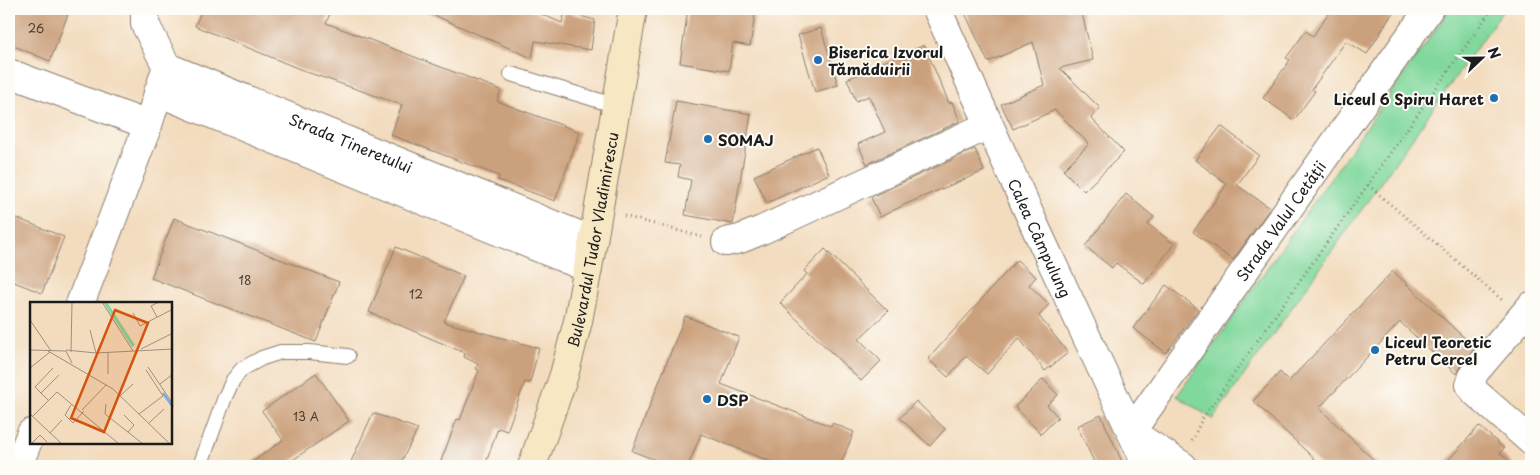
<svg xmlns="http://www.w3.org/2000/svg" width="1540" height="475" font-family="'Playpen Sans',sans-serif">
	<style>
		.green { fill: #81d89d; stroke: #4e7a5c }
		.building { fill: #cba07c }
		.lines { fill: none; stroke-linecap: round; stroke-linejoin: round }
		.service-casing { stroke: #887c6d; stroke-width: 16 }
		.minor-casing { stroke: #887c6d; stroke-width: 30 }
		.tertiary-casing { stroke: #887c6d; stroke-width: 30 }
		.secondary-casing { stroke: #887c6d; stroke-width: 30 }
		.path { stroke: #887c6d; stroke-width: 3; stroke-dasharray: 1 4; stroke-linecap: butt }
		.service { stroke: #fff; stroke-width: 14 }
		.minor { stroke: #fff; stroke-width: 28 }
		.tertiary { stroke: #fff; stroke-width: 28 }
		.secondary { stroke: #f7e8c3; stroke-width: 28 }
		.poi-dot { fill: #1f6fb2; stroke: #fdfcf7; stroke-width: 2 }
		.labels { text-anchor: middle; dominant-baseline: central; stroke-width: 4; stroke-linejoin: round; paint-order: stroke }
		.number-label { font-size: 12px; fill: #483d34 }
		.poi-label { font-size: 15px; font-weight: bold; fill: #1c1c1c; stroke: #fdfcf7; text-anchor: start }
		.street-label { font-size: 15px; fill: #1c1c1c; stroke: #fdfcf7 }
		.inset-river { fill: none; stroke: #79a9e3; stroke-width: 2.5 }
		.inset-road { fill: none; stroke: #9d8f7d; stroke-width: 1 }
		.view { fill: #d4530e; fill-opacity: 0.15; stroke: #d4530e; stroke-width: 2.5 }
		.inset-edge { fill: none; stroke: #1c1c1c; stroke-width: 2.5 }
	</style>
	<rect width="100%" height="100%" fill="#fdfcf7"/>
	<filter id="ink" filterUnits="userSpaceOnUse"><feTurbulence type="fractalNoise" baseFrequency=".02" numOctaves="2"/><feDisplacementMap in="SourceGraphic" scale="10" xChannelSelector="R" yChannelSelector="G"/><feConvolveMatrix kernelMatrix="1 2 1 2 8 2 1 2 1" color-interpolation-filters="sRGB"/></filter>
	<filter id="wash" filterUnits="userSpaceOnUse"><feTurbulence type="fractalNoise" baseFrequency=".0096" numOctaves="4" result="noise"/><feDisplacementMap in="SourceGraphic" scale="20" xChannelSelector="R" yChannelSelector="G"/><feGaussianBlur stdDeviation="1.12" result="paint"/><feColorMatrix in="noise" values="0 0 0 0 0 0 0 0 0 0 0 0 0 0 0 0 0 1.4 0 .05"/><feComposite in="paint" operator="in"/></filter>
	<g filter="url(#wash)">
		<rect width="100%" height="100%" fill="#f3dcbe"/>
		<path class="green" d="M1450,9H1504L1213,419L1177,396Z"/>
		<g id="blocks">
			<path class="building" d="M9,9H70L50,61L9,44Z
				M202,9H332L326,23L501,90L497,101L580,132L555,201L498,180L499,176L391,135L402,105L307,72L195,26Z
				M420,9H529L562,23L565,12L595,20L591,50L535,41L532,58Z
				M688,9H756L750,46L733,43L729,71L680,63Z
				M963,9H1081L1093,60L1060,68L1100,108L1091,118L1124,152L1084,191L1063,170L1089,144L1055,110L1013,129L1001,104L1044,85L1033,42L988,62Z
				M1331,9H1395L1367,54L1346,41L1312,89L1315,91L1294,120L1263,98L1290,60L1286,58L1306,31L1313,36Z
				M821,28L838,85L815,92L798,35Z
				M924,45L949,103L952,102L960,121L867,164L858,144L885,132L869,96L856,101L847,79Z
				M676,101L751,114L733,224L685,215L691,180L678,177L680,165L665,163Z
				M1221,126L1259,155L1237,185L1270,208L1233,260L1193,232L1227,184L1195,160Z
				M817,147L829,174L767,203L754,176Z
				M975,149L984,171L906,204L880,217L871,197Z
				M1126,194L1154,217L1148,224L1174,244L1144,284L1116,263L1112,268L1085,246Z
				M9,215L64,237L42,293L9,280Z
				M174,218L339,282L316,342L151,278Z
				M396,247L464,276L444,322L539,348L530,383L525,382L507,431L498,428L485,466H439L457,419L460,420L479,370L476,369L478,364L464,357L465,353L369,312Z
				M825,249L888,311L859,339L881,361L861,381L780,303L807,274L804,271Z
				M1017,260L1036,277L1029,285L1049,304L1039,316L1068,353L1045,371L1019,338L987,374L966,356L948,377L928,359Z
				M1393,271L1475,348L1462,363L1456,374L1400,322L1319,408L1380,466H1322L1253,401L1280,372L1289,381Z
				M1166,285L1198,309L1166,353L1133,328Z
				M685,316L739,337L721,384L831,426L832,423L854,432L840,466H782L701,434L688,466H671L632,451Z
				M316,373L349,421L284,466H247L283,440L262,411Z
				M1043,379L1058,395L1047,405L1058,417L1041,434L1015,407Z
				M916,401L945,429L930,446L900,418Z
				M373,413L418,429L399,466H349Z
				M1101,415L1124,466H1096L1077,426Z
				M1479,426L1504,448L1500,453L1515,466H1443Z"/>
		</g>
	</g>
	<g filter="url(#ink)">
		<use href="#blocks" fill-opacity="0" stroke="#887c6d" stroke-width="1"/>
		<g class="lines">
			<defs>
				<path id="service" d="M511,74L617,106
					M200,466L225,397L233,380L242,369L262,358L281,352H309L348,356"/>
				<g id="minor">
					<path id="s1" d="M145,9V24L167,67L593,241"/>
					<path d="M9,73L148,125"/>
					<path d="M158,92L588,268"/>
					<path d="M726,242L740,239L762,230L989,125"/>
					<path d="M80,304L148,125L164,75"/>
					<path d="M1531,306L1474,373L1470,385L1476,393L1531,441"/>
					<path d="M18,466L31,433"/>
					<path id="s2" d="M1183,466L1131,432L1429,9"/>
				</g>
				<g id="tertiary">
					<path id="s3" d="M937,9L1038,233L1147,466"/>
				</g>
				<g id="secondary">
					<path id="s4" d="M532,466L564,375L578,321L593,241L633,9"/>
				</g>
			</defs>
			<use href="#service" class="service-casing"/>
			<use href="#minor" class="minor-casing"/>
			<use href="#tertiary" class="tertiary-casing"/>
			<use href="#secondary" class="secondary-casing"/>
			<path class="path" d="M1368,185L1502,300
				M624,216L702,237
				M1192,441L1202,419L1492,9"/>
			<use href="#service" class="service"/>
			<use href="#minor" class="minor"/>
			<use href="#tertiary" class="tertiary"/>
			<use href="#secondary" class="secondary"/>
		</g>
	</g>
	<g class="poi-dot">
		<circle cx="818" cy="60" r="5"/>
		<circle cx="1494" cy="98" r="5"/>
		<circle cx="708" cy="139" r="5"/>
		<circle cx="1375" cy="350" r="5"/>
		<circle cx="707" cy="399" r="5"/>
	</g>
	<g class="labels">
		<g class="number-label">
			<text x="36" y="28">26</text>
			<text x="245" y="280">18</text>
			<text x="416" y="294">12</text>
			<text x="306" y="416">13 A</text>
		</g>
		<g class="poi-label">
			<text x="828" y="51">Biserica Izvorul<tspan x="828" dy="17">Tămăduirii</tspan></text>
			<text x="1484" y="98" text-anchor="end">Liceul 6 Spiru Haret</text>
			<text x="718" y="139">SOMAJ</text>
			<text x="1385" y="341">Liceul Teoretic<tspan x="1385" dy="17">Petru Cercel</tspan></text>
			<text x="717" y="399">DSP</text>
		</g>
		<g class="street-label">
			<text stroke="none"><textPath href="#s1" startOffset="262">Strada Tineretului</textPath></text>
			<text stroke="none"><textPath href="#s2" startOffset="321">Strada Valul Cetății</textPath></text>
			<text stroke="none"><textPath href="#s3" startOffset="251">Calea Câmpulung</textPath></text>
			<text stroke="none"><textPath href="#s4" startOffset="235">Bulevardul Tudor Vladimirescu</textPath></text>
		</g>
	</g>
	<g transform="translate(30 302)">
		<rect width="142" height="142" fill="#f3dcbe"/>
		<path d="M73,0H77L105,43L102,45Z" fill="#81d89d"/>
		<path class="inset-river" d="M133,91L143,105"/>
		<path class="inset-road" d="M72,0L103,49M103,11L110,24L143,7M127,15L121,4L129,0M0,18L21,49M60,28L66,51M111,47L143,31M0,48L36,49L42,61M36,48L66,51L143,47M18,49L83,87L140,142M41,50L42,0M78,50V72M118,65L143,102M0,66L20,50M130,82L143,72M11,91L29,73M90,94L103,82M18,98L5,85L23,66M76,102L75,112L113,142M41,103L35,113L43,121L54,109M52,108L76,83M0,112L32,142M109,112L133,94L116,68M94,113L104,123L98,130M3,114L27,90L89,142M119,121L134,107M20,131L32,118M1,142L10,133L17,140"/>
		<path class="view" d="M85,8L118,21L74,130L41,116Z"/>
		<rect width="142" height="142" class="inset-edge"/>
	</g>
	<rect width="1540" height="475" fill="none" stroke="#fdfcf7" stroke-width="30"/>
	<g transform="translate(1482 58) rotate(68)" stroke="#fdfcf7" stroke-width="4" paint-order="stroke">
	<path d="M0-4L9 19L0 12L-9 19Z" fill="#1c1c1c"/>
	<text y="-8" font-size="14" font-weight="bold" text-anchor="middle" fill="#1c1c1c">N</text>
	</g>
</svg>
